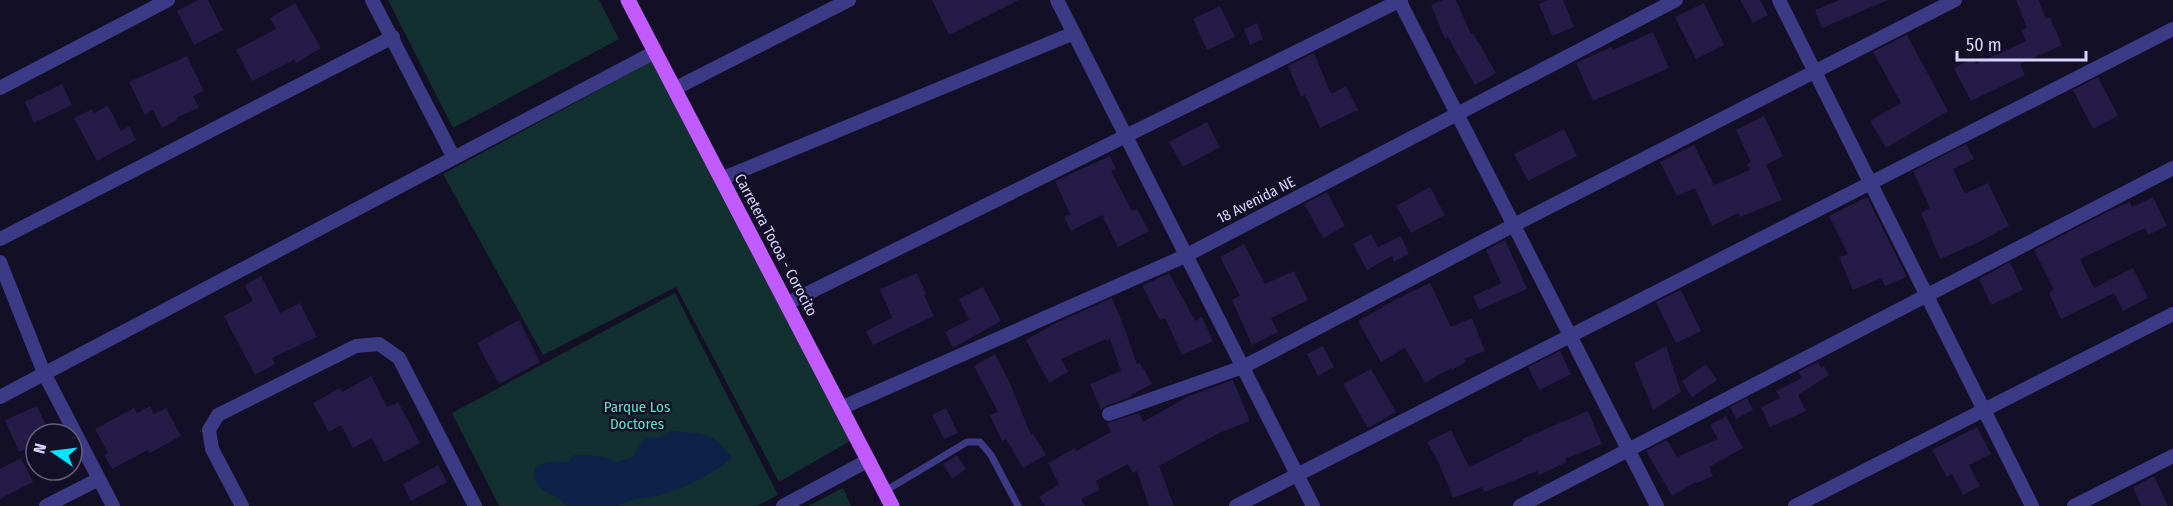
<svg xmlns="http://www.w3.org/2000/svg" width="2173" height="506" font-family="'Fira Sans Condensed',sans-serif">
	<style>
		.green { fill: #12302f }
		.water { fill: #0c2248 }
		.building { fill: #241b47 }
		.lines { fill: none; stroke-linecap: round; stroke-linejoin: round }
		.service { stroke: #3d3a85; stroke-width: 7 }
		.minor { stroke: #3d3a85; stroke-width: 14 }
		.primary { stroke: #c25bff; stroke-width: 15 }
		.labels { text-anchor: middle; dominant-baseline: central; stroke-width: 5; stroke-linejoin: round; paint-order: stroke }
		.street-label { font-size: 15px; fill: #d9d4ff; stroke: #130f26 }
		.park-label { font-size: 15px; fill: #5fe0c0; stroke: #130f26 }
	</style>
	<rect width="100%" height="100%" fill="#130f26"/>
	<path class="green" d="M388,0H599L619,39L453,128Z
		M664,55L862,434L779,482L676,287L543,355L443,174Z
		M675,293L778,495L757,506H499L452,413Z
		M843,488L851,506H808Z"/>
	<path class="water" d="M672,431C703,434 712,430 732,458C711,475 685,488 659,495C646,499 628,498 618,506H566C558,491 530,495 535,468C547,460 553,461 567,463L574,455C590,455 604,455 617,462L633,457L642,440L646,438L661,437Z"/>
	<path class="building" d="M198,0H208L223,30L194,45L177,11Z
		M932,0H1019L949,35Z
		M1443,0H1456L1471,34L1473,33L1496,73L1475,85L1448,37L1445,39L1431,5Z
		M1548,0H1563L1574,27L1552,36L1539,4Z
		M1740,0H1760L1768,15L1753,23Z
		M1839,0H1888L1822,28L1815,10Z
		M2016,0H2039L2046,19L2050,17L2062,45L2020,64L2025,75L1971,101L1954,68L1973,58L1976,64L2026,41L2021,30L2027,28Z
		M295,3L321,48L296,63L294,60L252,81L236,50L276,29L270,18Z
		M1704,3L1724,45L1696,59L1675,17Z
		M1220,6L1235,37L1207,50L1193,19Z
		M1257,23L1263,39L1250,45L1244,29Z
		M1653,32L1669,68L1593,101L1576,63L1611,47L1613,50Z
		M1907,35L1948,111L1886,148L1870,121L1901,103L1873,52Z
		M1314,53L1331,94L1346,86L1358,110L1320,128L1305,95L1301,97L1288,66Z
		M187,56L204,91L193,96L199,108L176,118L177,120L162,128L153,110L145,115L129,82Z
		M2098,77L2118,116L2093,129L2073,90Z
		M62,84L72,105L34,123L25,102Z
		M108,106L121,131L129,126L136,140L97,161L74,118L92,109L94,113Z
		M1764,116L1783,156L1766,165L1782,200L1740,217L1738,213L1712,226L1695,188L1677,196L1660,162L1694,145L1714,185L1750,170L1747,164L1751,162L1736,130Z
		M1207,122L1220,147L1183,167L1169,142Z
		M1564,129L1577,156L1528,181L1514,154Z
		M1966,144L1974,159L1953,169L1964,192L1966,193L1988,183L2009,226L1975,244L1940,259L1921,213L1930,208L1913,171Z
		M1110,156L1116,169L1111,171L1132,211L1137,209L1149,231L1118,247L1102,215L1071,231L1064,217L1070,214L1055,181Z
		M1430,187L1445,215L1411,233L1396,206Z
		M1327,192L1345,226L1323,238L1304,204Z
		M1867,197L1907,277L1885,286L1882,278L1853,290L1839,257L1848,254L1829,216Z
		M2153,197L2167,226L2148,235L2145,228L2080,259L2094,288L2133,268L2148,298L2123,311L2114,293L2061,319L2049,293L2054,290L2034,250L2109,211L2130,202L2132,207Z
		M1371,234L1378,247L1401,236L1409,254L1394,262L1392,256L1367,270L1353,244Z
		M1505,240L1527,289L1479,310L1473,296L1501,283L1486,250Z
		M1244,244L1265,284L1294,271L1308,300L1271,318L1278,332L1252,345L1232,300L1240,296L1220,257Z
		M2010,262L2023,290L1991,305L1979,279Z
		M917,273L926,294L924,295L934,316L873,345L866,331L892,318L880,289Z
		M1169,273L1195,321L1202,317L1213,341L1182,355L1165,318L1160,320L1142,286Z
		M261,276L280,313L300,303L317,337L272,358L275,364L255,375L224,316L253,301L245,285Z
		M1430,283L1451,327L1472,318L1485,351L1464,359L1466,362L1452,370L1451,368L1425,383L1405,348L1381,362L1358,321L1396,299Z
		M983,287L1001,321L953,348L945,332L969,320L959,299Z
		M1681,290L1701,331L1676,343L1656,302Z
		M1112,298L1126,332L1137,364L1140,363L1152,384L1131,395V397L1106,406L1101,410L1090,384L1121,371L1110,339L1107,341L1106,339L1061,359L1068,372L1049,383L1026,340L1054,324Z
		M519,320L540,362L499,384L477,343Z
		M1323,346L1334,367L1318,376L1307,354Z
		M1666,346L1681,392L1653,410L1634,363Z
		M1560,351L1571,374L1539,390L1528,367Z
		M995,354L1009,381L1031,435L1033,434L1046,455L1023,468L1006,439L1002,441L990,415L998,412L974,366Z
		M1818,362L1821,368L1824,366L1829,375L1798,395L1806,411L1770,427L1761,407L1780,398L1776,391L1802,378L1798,372Z
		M1706,364L1717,380L1692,397L1682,381Z
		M1371,369L1396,412L1368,428L1343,384Z
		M371,376L387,407L398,402L420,443L384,462L372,438L353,448L341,425L329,432L313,403L340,388L342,392Z
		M1233,380L1250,421L1219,433L1159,466L1174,506H1149L1137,471L1133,473L1128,464L1096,481L1100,490L1081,499L1085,506H1045L1039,497L1059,484L1048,463L1075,448L1076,451L1111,432L1107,423L1139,413L1143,422L1189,396Z
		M1747,398L1753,410L1736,419L1730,407Z
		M37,406L50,434H36V445L19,452L5,420Z
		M150,406L154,414L166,408L181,436L150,453L148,450L112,469L104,455L108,453L95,429L134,408L137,413Z
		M946,408L958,433L944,439L932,415Z
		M1588,411L1602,444L1565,459L1567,462L1539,475L1537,471L1485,492L1482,487L1453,498L1438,461L1427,442L1451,430L1469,467L1523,441L1522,439Z
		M1726,416L1743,448L1709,467L1713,476L1697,483L1696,482L1672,496L1646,451L1667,440L1677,457L1718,439L1710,425Z
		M1977,427L1991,454L1969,465L1980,486L1963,495L1952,474L1947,477L1932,450Z
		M957,455L966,469L952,479L943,464Z
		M21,458L33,482L0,499V469Z
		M438,465L447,482L411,501L403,484Z
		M2154,476L2168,506H2141L2133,487Z"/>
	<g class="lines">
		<path class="service" d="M885,491L967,442H980L991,455L1018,506"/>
		<path class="minor" d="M372,0L454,158
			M1057,0L1313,506
			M1399,0L1657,506
			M1779,0L2032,506
			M0,88L168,0
			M674,89L849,0
			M721,179L1074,33
			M0,239L393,37
			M0,262L44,373L113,506
			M786,304L1401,0
			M0,397L655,52
			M841,408L1185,256L1676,0
			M1109,414L1243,367L1514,225L1955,0
			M46,506L99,479
			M242,506L212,449L209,430L218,415L356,346L379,344L399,358L475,506
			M783,506L869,460
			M1236,506L2173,29
			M1520,506L2173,168
			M1795,506L2173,314
			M2074,506L2173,456"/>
		<path class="primary" d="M628,0L892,506"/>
	</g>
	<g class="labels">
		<g class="street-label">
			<text transform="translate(1256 200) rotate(-27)">18 Avenida NE</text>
			<text transform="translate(776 245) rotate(62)">Carretera Tocoa - Corocito</text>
		</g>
		<g class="park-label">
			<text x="637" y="407">Parque Los<tspan x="637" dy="17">Doctores</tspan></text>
		</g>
	</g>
	<g transform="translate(54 452) rotate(284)"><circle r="28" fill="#130f26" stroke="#625e7d" stroke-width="1.5"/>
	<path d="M0-4.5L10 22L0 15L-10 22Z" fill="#00e5ff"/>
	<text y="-9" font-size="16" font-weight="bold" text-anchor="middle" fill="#d9d4ff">N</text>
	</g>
	<path d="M1957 51v9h129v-9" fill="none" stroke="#d9d4ff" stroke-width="3"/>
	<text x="1966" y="51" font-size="18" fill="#d9d4ff" stroke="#130f26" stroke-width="4.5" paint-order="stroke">50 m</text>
</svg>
